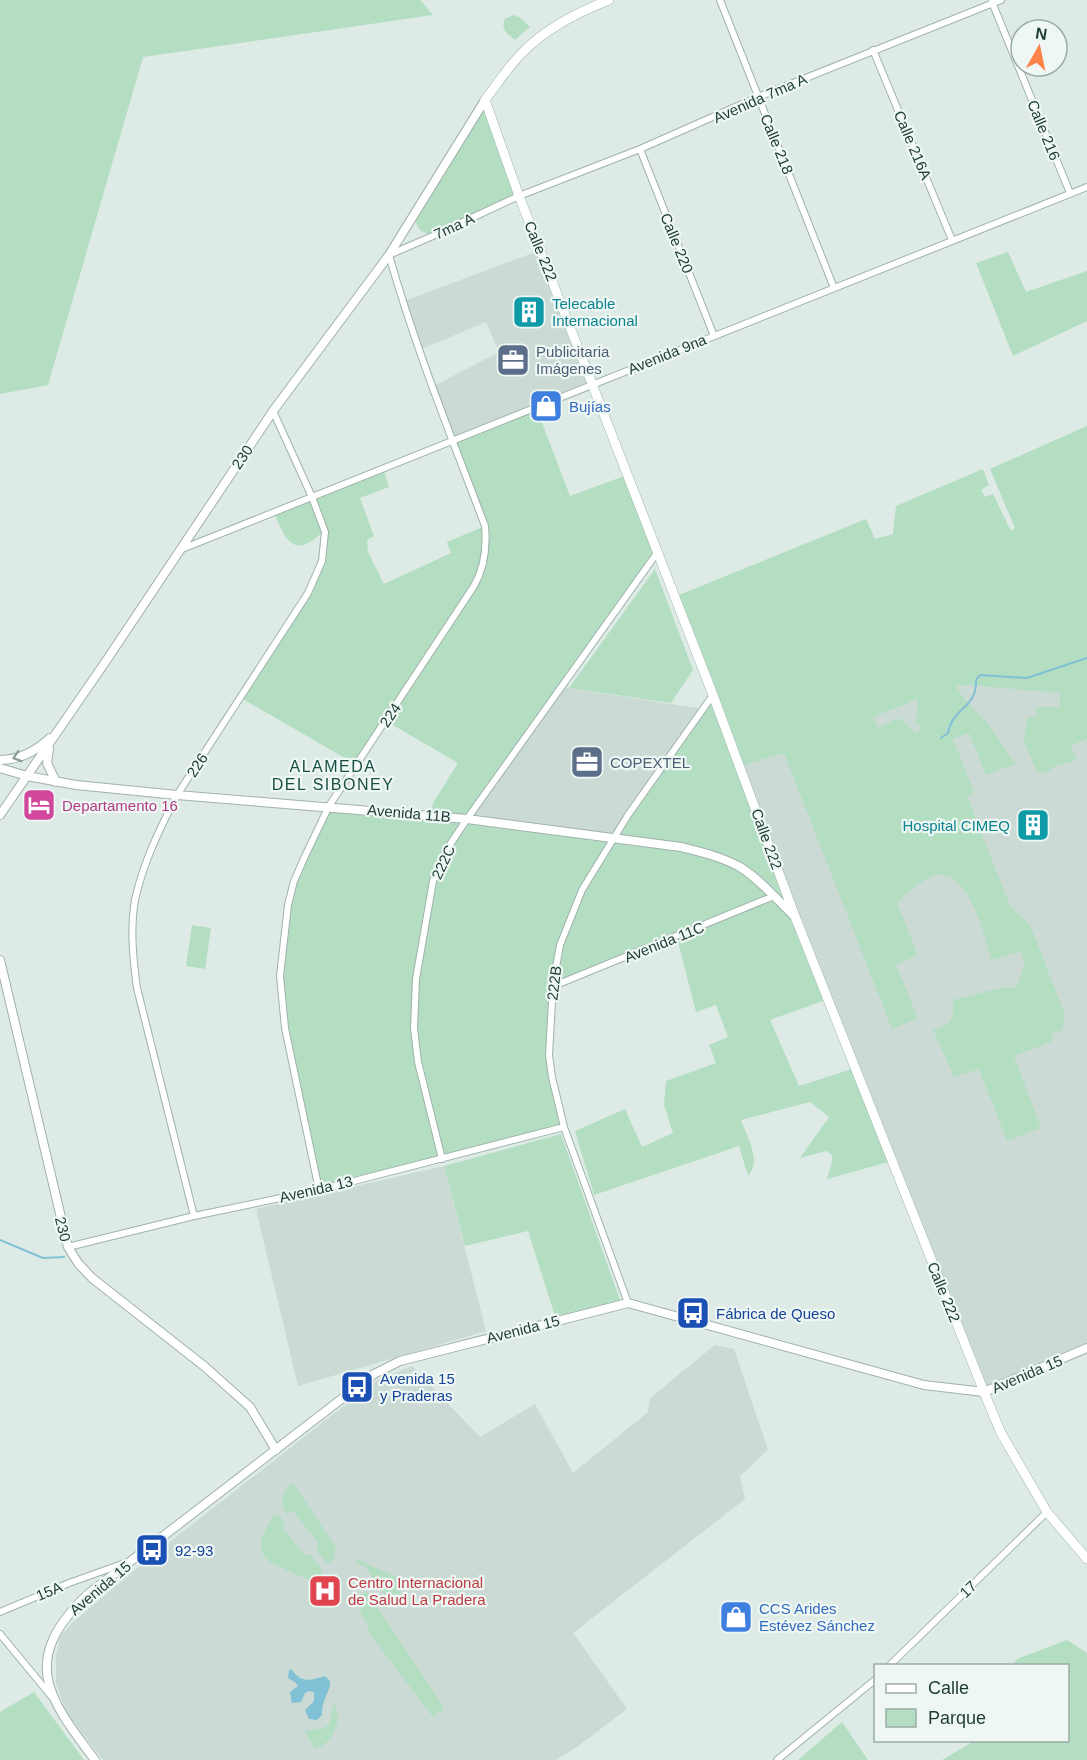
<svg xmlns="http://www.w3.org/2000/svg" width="1087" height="1760" font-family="Helvetica,sans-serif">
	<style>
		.built { fill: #cbdad5 }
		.green { fill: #b4dec2; fill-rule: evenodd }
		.water { fill: #80c1d5 }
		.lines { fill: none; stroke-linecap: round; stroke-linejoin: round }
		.stream { stroke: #80c1d5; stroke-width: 2 }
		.minor-casing { stroke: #a0b2ad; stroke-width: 8 }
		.tertiary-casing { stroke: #a0b2ad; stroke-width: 10 }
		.secondary-casing { stroke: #9cb7af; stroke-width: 10 }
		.minor { stroke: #fff; stroke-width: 6 }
		.tertiary { stroke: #fff; stroke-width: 8 }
		.secondary { stroke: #fff; stroke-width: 9 }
		.oneway { stroke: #8e9d9a }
		.labels { text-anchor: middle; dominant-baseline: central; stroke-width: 4.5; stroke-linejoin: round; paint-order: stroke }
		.street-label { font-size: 15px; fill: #1e3b35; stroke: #eef7f3 }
		.culture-label { font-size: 15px; fill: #0d838f; stroke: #eef7f3; text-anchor: start }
		.service-label { font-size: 15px; fill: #4e5e75; stroke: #eef7f3; text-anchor: start }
		.shop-label { font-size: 15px; fill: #366cbe; stroke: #eef7f3; text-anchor: start }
		.hotel-label { font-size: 15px; fill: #b23c85; stroke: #eef7f3; text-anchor: start }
		.transit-label { font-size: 15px; fill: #164399; stroke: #eef7f3; text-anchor: start }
		.health-label { font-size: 15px; fill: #be3a42; stroke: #eef7f3; text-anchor: start }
		.neighbourhood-label { font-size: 16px; letter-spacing: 1.5px; fill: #194e45; stroke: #eef7f3 }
	</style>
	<rect width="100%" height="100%" fill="#ddeae5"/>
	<path class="built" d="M541,250L592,384L452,440L432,387L499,352L486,322L419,350L402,302Z
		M1087,612V1348L984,1392L739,766Z
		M561,687L704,709L615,838L467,819Z
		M444,1166L486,1331L298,1386L256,1209Z
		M715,1345L734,1349L768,1450L740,1476L745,1499L573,1633L627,1709L577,1747L556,1760H103L67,1713L56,1684V1656L60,1637L72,1623L148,1559L377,1380L412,1366L480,1437L535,1404L573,1473L648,1412L650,1398Z"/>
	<path class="green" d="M0,0H420L433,15L143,57L48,385L0,394Z
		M513,15L521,18L530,27L515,40C508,34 500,29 505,19Z
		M485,100L519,196L435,235C420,233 416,229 414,213Z
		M1008,252L1026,292L1087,271V321L1013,356L976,263Z
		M536,407L570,496L627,475L657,553L467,818L615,837L713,695L674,597L866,519L875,539L893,534L896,506L983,469L989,485L981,490L985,497L993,494L1011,531L1015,528L990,469L1087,426V739L1071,745L1077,760L1053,767L1048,772L1039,773L1036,770L1024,741L1027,718L1038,716L1035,707H1060V693L968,685L956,686L965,700L988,724L1015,764L986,775L969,733L953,739L974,792L967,796L1010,906L1030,925L1064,1012L1063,1030L1051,1034L1053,1041L1014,1056L1041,1128L1007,1141L979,1069L954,1077L933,1030L948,1024L953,1015V1000L1000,988H1016L1025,964L1021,951L992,960C984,937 968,861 931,877C918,882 907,894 897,903L918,955L896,965L918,1018L892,1029L784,753L740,766L828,999L770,1020L799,1086L855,1068L892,1161L827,1179L832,1161V1155L826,1151L800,1158L829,1117L810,1102L741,1120C747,1137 762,1161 748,1176L739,1146L594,1195L575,1131L625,1109L642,1147L673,1133L664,1105L666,1081L716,1063L709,1045L728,1037L716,1005L696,1012L677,938L553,984L549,1055L564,1127L319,1190L294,1069L280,976L294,881L329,806L431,815L433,803L458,763L386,721L357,765L241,698L308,593L322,561L324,532C318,536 310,543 303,545C286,549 279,523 274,512L383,468L389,487L360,498L374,536L367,540L368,552L384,584L451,553L447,542L485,526L452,440ZM918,699L916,723L922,727L917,733L898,718L878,728L873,717Z
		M655,569L693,670L671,703L569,688Z
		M192,925L211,928L205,969L186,966Z
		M561,1134L620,1300L555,1316L528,1231L465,1246L444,1166Z
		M291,1484H294L336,1548C335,1555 335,1561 327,1564L317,1550L318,1542L292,1510L287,1514C279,1503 282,1494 291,1484Z
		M273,1515H278L285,1522L282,1528L306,1556L310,1554C316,1562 327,1572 320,1581C309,1581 299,1575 289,1571C252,1557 257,1546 273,1515Z
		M356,1559L397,1577L401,1584L400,1594L387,1604L382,1599L385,1596L364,1565L360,1566L357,1563Z
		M364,1592H367L444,1708L433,1717L366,1629L370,1626C361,1617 354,1603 364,1592Z
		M1067,1640L1087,1653V1760H942L971,1743L972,1741L1068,1740V1666L1012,1665L1017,1659Z
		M34,1692L84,1760H0V1712Z
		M334,1703C344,1719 332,1745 315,1749L306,1734L307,1731L323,1728L329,1725Z
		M842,1722L868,1760H798Z"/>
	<path class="water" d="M289,1670H292C302,1684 311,1680 325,1676L330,1681C331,1691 321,1700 322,1715L317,1720L309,1719L305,1710L314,1701V1692L309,1691L305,1693L301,1702L292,1703L290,1692L298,1686L295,1682L288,1678Z"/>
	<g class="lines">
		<path class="stream" d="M941,738L948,733C953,706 977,709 976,680L980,675L1027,678L1087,658
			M0,1240L43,1258L64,1257"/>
		<defs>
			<path id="minor" d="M720,0L834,288
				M992,2L1070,193
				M873,50L952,240
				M640,149L714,336
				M182,549L1087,187
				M553,984L561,983L774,896
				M442,1159L418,1062L414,1028L416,979L433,881L447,849L467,819L657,553
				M319,1190L285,1028L280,976L288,905L294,881L306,854L329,806L474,586C485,567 487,548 485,526C451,436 415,347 389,255L435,235L519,196L640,149L758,97L1001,0
				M194,1216L137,988C133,959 130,929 135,900C143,863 160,828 177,795L308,593L322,561L325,532L312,497L273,411
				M68,1247L194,1216L319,1190L564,1127
				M628,1303L564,1127L552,1077L549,1055L553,984L560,945L582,890L628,815L713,695
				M0,1612L69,1583L125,1563
				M0,1634L52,1697
				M889,1666L1047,1512
				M777,1760L876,1679"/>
			<path id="tertiary" d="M49,749L47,763L56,782
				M0,760C19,760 36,751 50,738
				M0,768L27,776L76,785L177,795L467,819L681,847C701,852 722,857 740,867C761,880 778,901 796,918
				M0,815L106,661L273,411L389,255L485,100
				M0,960L68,1247L78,1263L92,1278L204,1366L250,1407L276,1450
				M95,1760C46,1696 20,1659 88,1594L374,1374L400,1361L628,1303L924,1385L984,1392L1087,1348"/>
			<path id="secondary" d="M609,0C578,12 545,29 522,53C508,67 497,84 485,100L519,196L713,695L796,919L986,1397L1001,1433L1047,1512L1087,1559"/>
		</defs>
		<use href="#minor" class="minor-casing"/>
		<use href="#tertiary" class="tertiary-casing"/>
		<use href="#secondary" class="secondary-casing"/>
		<use href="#minor" class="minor"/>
		<use href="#tertiary" class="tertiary"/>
		<use href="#secondary" class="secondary"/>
	</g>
	<defs><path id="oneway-chevron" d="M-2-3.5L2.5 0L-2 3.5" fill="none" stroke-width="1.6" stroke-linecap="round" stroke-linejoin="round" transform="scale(1.5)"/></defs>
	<use class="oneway" href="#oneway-chevron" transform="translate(17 757) rotate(163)"/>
	<defs>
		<symbol id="building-square" viewBox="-11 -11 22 22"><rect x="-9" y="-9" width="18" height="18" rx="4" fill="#0f9aa8" stroke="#eef7f3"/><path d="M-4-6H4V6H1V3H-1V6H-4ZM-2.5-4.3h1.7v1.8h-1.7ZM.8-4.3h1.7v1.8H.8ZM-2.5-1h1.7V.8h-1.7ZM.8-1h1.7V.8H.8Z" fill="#fff"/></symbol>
		<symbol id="office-square" viewBox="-11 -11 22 22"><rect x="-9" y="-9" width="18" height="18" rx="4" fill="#5c6f8a" stroke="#eef7f3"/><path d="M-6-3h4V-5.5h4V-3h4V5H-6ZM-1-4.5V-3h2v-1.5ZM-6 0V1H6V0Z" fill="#fff"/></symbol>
		<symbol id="shop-square" viewBox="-11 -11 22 22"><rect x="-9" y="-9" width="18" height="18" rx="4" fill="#3f7fe0" stroke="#eef7f3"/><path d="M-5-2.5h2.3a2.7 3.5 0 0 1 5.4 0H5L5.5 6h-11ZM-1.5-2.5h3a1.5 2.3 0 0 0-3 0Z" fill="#fff"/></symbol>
		<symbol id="hotel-square" viewBox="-11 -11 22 22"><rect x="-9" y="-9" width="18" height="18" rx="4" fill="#d1479c" stroke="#eef7f3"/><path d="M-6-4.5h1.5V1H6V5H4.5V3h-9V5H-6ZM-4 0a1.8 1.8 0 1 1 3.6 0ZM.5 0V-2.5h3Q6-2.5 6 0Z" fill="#fff"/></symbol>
		<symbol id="bus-square" viewBox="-11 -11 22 22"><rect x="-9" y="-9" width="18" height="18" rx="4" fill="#1a4fb4" stroke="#eef7f3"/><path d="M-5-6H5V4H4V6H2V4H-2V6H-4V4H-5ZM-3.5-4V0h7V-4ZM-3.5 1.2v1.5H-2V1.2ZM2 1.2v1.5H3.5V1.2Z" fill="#fff"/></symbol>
		<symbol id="hospital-square" viewBox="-11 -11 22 22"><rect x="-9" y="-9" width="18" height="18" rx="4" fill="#e0444e" stroke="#eef7f3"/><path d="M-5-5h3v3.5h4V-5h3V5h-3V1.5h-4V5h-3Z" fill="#fff"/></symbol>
	</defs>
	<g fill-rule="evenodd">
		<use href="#building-square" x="510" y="293" width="38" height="38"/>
		<use href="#office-square" x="494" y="341" width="38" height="38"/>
		<use href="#shop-square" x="527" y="387" width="38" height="38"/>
		<use href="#office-square" x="568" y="743" width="38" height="38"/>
		<use href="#hotel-square" x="20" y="786" width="38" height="38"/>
		<use href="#building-square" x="1014" y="806" width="38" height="38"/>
		<use href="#bus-square" x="674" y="1294" width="38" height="38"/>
		<use href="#bus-square" x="338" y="1368" width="38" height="38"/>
		<use href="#bus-square" x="133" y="1531" width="38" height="38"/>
		<use href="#hospital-square" x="306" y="1572" width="38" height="38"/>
		<use href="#shop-square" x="717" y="1598" width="38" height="38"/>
	</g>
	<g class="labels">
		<g class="street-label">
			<text transform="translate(760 98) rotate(-24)">Avenida 7ma A</text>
			<text transform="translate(1044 130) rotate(68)">Calle 216</text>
			<text transform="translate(777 144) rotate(68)">Calle 218</text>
			<text transform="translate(913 145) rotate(67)">Calle 216A</text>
			<text transform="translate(454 226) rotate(-25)">7ma A</text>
			<text transform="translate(677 243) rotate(68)">Calle 220</text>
			<text transform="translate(541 251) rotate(68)">Calle 222</text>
			<text transform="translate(667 354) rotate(-22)">Avenida 9na</text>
			<text transform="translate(242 457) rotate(-56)">230</text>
			<text transform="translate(390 715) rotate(-56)">224</text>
			<text transform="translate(197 765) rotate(-57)">226</text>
			<text transform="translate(409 813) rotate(5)">Avenida 11B</text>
			<text transform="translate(767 839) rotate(70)">Calle 222</text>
			<text transform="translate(443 862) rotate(-65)">222C</text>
			<text transform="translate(664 942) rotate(-22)">Avenida 11C</text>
			<text transform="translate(554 983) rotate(-83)">222B</text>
			<text transform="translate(316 1189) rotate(-13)">Avenida 13</text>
			<text transform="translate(63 1229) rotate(76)">230</text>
			<text transform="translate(944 1292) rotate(68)">Calle 222</text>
			<text transform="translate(523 1329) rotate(-14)">Avenida 15</text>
			<text transform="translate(1027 1374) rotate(-23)">Avenida 15</text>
			<text transform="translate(100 1588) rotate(-40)">Avenida 15</text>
			<text transform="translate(968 1589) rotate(-44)">17</text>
			<text transform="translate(49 1591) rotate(-23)">15A</text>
		</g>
		<g class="culture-label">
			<text x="552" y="303">Telecable<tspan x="552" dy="17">Internacional</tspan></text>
			<text x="1010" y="825" text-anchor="end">Hospital CIMEQ</text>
		</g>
		<g class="service-label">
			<text x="536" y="351">Publicitaria<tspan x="536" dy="17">Imágenes</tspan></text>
			<text x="610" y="762">COPEXTEL</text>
		</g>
		<g class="shop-label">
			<text x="569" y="406">Bujías</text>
			<text x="759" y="1608">CCS Arides<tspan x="759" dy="17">Estévez Sánchez</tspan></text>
		</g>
		<g class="hotel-label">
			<text x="62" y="805">Departamento 16</text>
		</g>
		<g class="transit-label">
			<text x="716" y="1313">Fábrica de Queso</text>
			<text x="380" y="1378">Avenida 15<tspan x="380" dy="17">y Praderas</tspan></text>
			<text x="175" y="1550">92-93</text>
		</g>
		<g class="health-label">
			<text x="348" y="1582">Centro Internacional<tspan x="348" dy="17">de Salud La Pradera</tspan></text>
		</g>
		<g class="neighbourhood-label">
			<text x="333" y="766">ALAMEDA<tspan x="333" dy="18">DEL SIBONEY</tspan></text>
		</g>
	</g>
	<rect x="874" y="1664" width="195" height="78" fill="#eef7f3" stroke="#9baca7" stroke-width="1.5"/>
	<rect x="886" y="1684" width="30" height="9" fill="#ffffff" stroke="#9baca7" stroke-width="1.5"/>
	<text x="928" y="1694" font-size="18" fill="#1e3b35">Calle</text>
	<rect x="886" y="1709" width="30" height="18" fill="#b4dec2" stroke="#9baca7" stroke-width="1.5"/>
	<text x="928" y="1724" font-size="18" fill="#1e3b35">Parque</text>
	<g transform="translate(1039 48) rotate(9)"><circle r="28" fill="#eef7f3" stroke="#9baca7" stroke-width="1.5"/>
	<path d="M0-4.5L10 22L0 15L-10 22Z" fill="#fc8349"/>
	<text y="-9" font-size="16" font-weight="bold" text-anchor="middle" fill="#1e3b35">N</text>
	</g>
</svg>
